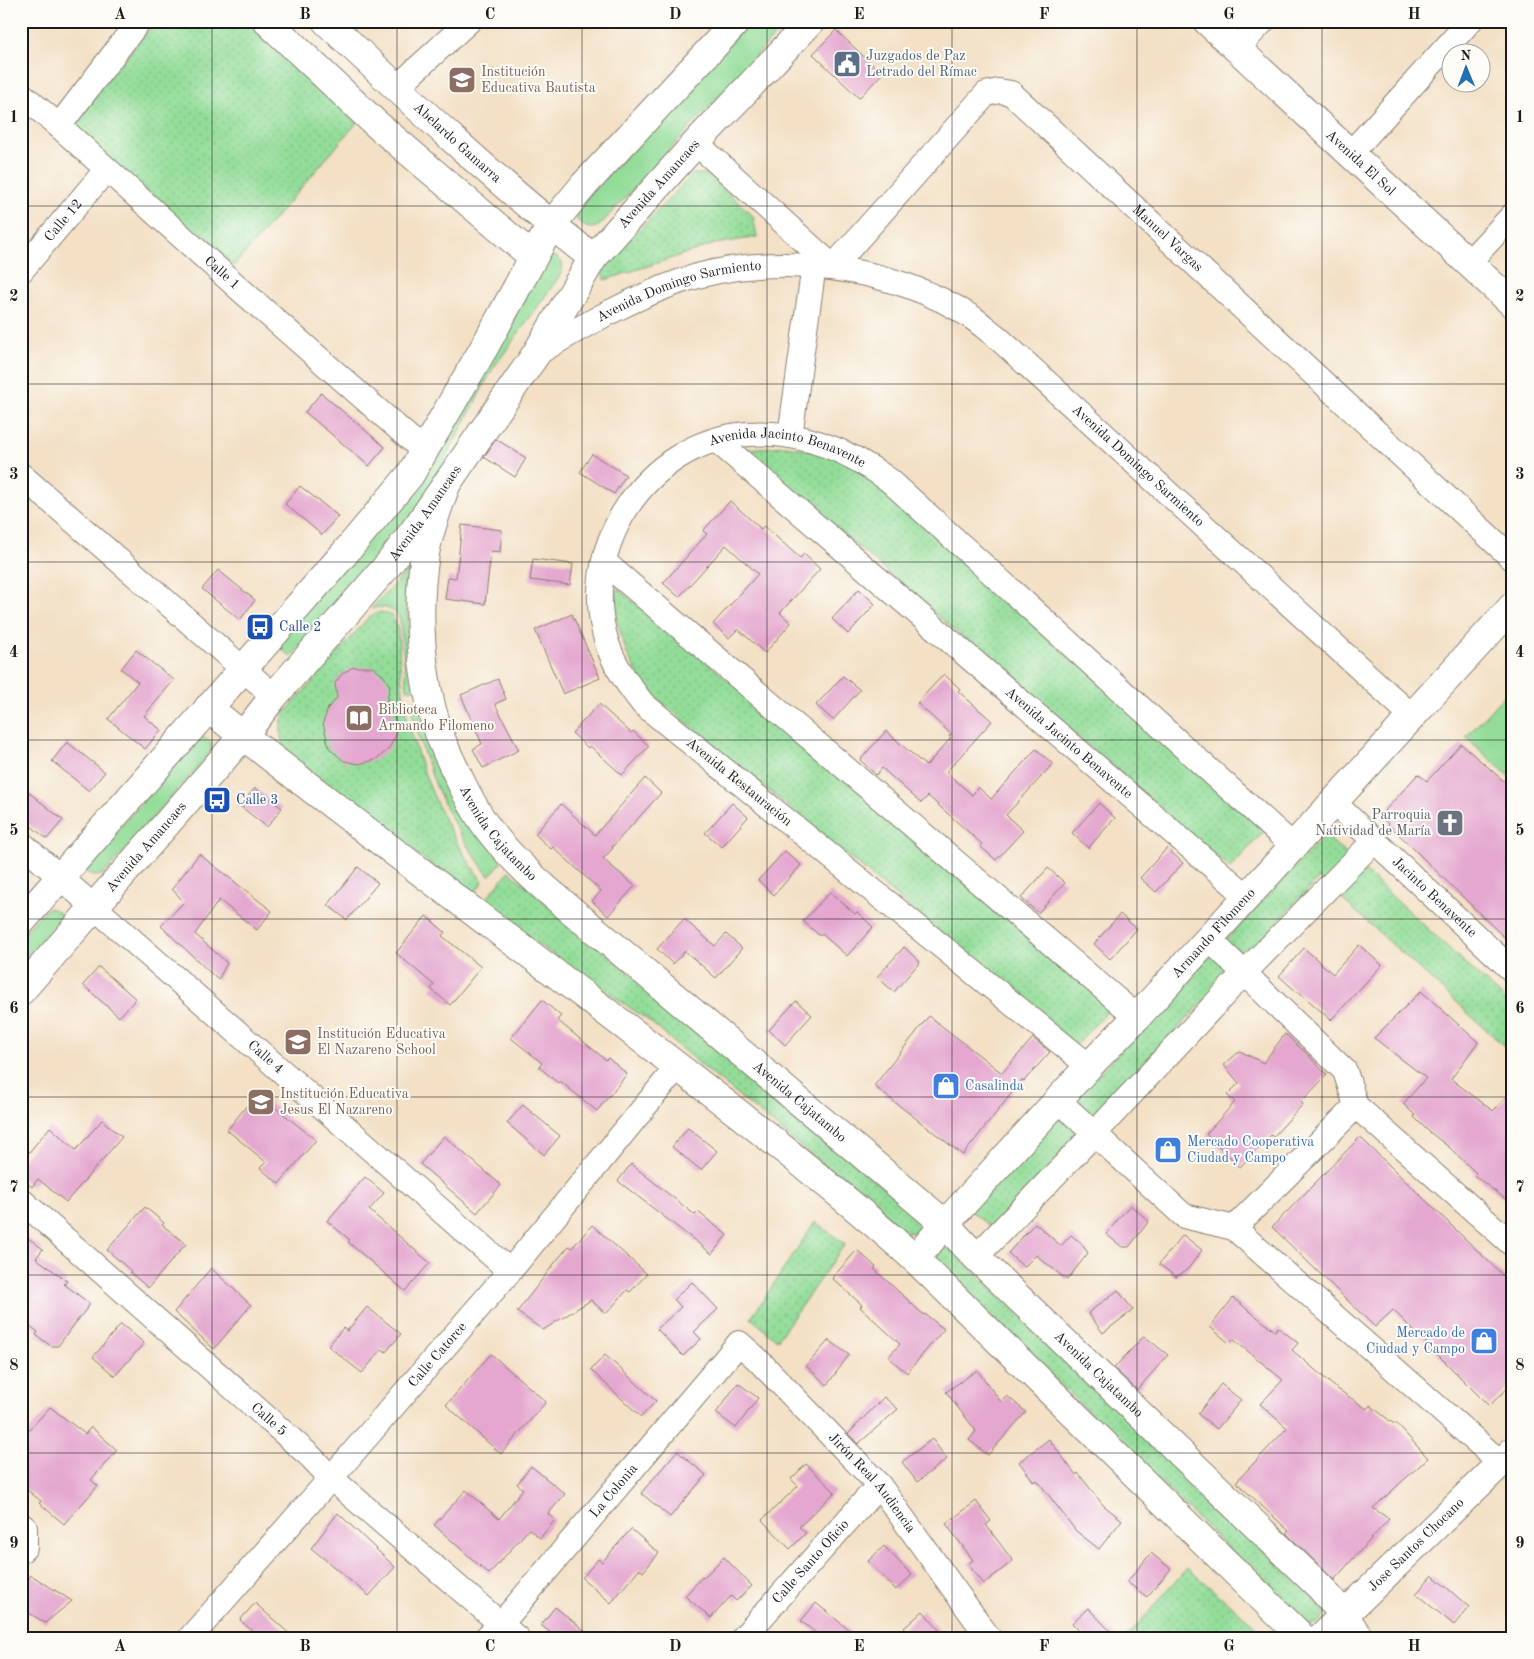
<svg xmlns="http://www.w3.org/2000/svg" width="1534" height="1659" font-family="'Old Standard TT',serif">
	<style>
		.grass { fill: #93dd99; stroke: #587c5a }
		.park { fill: url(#park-dots); stroke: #587c5a }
		.building { fill: #e4a7cf }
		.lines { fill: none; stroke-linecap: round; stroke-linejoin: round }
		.street-casing { stroke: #887e70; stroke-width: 26 }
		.secondary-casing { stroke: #887e70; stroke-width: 30 }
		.street { stroke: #fff; stroke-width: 24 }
		.secondary { stroke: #fff; stroke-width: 28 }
		.grid { fill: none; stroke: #1c1c1c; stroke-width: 1; stroke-opacity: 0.55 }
		.labels { text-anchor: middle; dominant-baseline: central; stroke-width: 4; stroke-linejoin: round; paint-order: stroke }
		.service-label { font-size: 14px; fill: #4e5e75; stroke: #fdfcf7; text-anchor: start }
		.education-label { font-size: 14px; fill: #785e54; stroke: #fdfcf7; text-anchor: start }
		.street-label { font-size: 14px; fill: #1c1c1c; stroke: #fdfcf7 }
		.transit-label { font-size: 14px; fill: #164399; stroke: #fdfcf7; text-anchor: start }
		.worship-label { font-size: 14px; fill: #5b616d; stroke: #fdfcf7; text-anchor: end }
		.shop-label { font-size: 14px; fill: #366cbe; stroke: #fdfcf7; text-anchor: start }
		.neatline { fill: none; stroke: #1c1c1c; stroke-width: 2 }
		.grid-label { font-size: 16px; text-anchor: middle; font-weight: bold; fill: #1c1c1c }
	</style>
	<defs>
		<pattern id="park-dots" width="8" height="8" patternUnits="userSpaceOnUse" patternTransform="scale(1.25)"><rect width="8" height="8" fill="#93dd99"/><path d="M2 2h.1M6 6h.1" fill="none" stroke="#7ebd83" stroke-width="1.8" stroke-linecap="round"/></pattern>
	</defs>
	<rect width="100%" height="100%" fill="#fdfcf7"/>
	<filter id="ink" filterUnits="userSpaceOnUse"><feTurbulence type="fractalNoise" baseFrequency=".02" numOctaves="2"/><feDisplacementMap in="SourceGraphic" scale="10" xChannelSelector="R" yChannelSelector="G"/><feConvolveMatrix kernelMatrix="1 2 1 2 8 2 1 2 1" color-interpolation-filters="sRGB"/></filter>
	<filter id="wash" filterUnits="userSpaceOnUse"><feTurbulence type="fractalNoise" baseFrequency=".0096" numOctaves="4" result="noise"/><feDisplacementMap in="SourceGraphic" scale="20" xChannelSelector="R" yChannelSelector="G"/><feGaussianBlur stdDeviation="1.12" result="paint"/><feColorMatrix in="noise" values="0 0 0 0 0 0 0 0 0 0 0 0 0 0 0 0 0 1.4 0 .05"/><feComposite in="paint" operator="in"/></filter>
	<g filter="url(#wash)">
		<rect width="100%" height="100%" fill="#f3e0c5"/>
		<path class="grass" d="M750,21H788L600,225C590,231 584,227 577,220V208Z
			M546,256L557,257C563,263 564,266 561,274L492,370L420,507L291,657L275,643L379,526Z
			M408,570L407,612L415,689H407L400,620C395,608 383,605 371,609Z
			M1513,686V780L1466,737Z
			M416,700L437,764L450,787L502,862L489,876C446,820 426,770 410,703Z
			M199,737C209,737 214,743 210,753L104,874C95,877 90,877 84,869Z
			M49,908C60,910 63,916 59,926L21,970V937L43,912Z"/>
		<path class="park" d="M157,21H246L361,118L234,266L68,125Z
			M693,174H708L753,216L757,237L715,244L605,280L601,269Z
			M786,446L850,457L1267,828L1230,868L745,449Z
			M617,588L1116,1002L1076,1045L647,690L627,654L616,618Z
			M381,612L391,615C402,629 398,647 400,663C401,680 404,699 407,716C421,775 447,834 483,882L472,896L290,757C279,741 279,733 283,715L370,616Z
			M1325,835L1513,1007V1054L1319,878L991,1228L970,1210Z
			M509,871L920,1219V1224L917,1231L910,1233L904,1231L696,1061L648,1020L481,905Z
			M815,1222L845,1244L777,1340L751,1318Z
			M945,1247L959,1256L1322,1607L1325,1614L1320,1622L1312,1626L1301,1620L934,1261L933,1255L937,1248Z
			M1187,1568L1253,1624L1266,1638H1126Z"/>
		<g id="blocks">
			<path class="building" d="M836,30L882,74L859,98L813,54Z
				M321,393L385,447L369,466L305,412Z
				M496,439L526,458L515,477L484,457Z
				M592,454L626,475L614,494L580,472Z
				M300,486L338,516L322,535L285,504Z
				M730,501L761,529L764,526L800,558L804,554L820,569L780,613L791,623L765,653L738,629L729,638L713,624L758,574L726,545L679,597L663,583L707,534L703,531Z
				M462,525L502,530L500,552L491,551L485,604L445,599L448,577L456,578Z
				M533,559L573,564L570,585L530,580Z
				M218,570L255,600L240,620L202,589Z
				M859,589L875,604L848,634L832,619Z
				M572,614L600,678L563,694L535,630Z
				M136,650L174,680L144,716L161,730L145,749L108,719L138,682L121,669Z
				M353,667H372L383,675L390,686L386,704L393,713L396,723V735L388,750L375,760L359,764L344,761L329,748L323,723L328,708L337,698L335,683L342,674Z
				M944,674L960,689L958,691L992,721L946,772L972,795L978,787L991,799L1036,749L1053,764L1006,815L1023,831L996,860L980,846L982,844L928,796L921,803L882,768L876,775L860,760L886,731L926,766L951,738L949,737L951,734L917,703Z
				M843,676L860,690L833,720L816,705Z
				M498,679L506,699L495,704L519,750L483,768L473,749L482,744L461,695Z
				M599,704L631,733L633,731L649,746L622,775L590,746L588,748L572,733Z
				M67,742L105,772L89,791L52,761Z
				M1461,744L1513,789V946L1380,816L1418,774L1427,781Z
				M645,778L661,793L612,847L613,848L603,859L635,886L608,916L592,901L601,891L553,847L551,849L535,834L561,804L595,835Z
				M21,786L63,820L47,839L21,818Z
				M255,788L282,808L267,827L240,806Z
				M732,803L748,817L722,847L705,833Z
				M1099,803L1115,818L1088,848L1072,833Z
				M1167,848L1183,863L1156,892L1140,878Z
				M785,851L801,865L774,895L758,880Z
				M199,854L272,911L257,930L219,900L195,934L227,963L218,980L161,926L184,902L172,889Z
				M358,867L378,883L347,920L328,905Z
				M1048,868L1065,883L1038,913L1021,898Z
				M830,892L855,914L857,912L873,927L847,956L822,934L820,936L803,921Z
				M1120,914L1137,929L1110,959L1094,944Z
				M426,916L445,932L442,936L481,967L450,1005L431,989L434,985L396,953Z
				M684,919L715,946L726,934L742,948L716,978L685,951L673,964L657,949Z
				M1359,945L1382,965L1331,1020L1299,992L1298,993L1279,976L1304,948L1333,974Z
				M904,947L920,962L894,992L877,977Z
				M99,967L136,999L119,1017L83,985Z
				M1421,991L1478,1042L1451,1079L1493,1111L1513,1090V1205L1474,1175L1476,1173L1450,1148L1427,1130L1414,1117L1415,1115L1403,1104L1426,1078L1374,1038Z
				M542,1000L561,1016L557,1020L606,1060L608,1058L627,1074L597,1111L560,1081L558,1083L539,1067L542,1063L511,1038Z
				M796,1001L812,1015L785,1045L769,1030Z
				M929,1016L1002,1073L1033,1038L1050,1052L1024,1081L1022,1080L963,1155L874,1086Z
				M1285,1034L1305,1052L1327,1075L1301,1102L1303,1104L1273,1137L1271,1135L1240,1167L1206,1134L1235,1102L1227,1095L1239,1083L1224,1065L1240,1051L1263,1063Z
				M257,1093L316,1140L279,1184L260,1168L266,1162L227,1130Z
				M523,1105L560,1136L544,1155L507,1123Z
				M102,1120L122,1137L66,1202L38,1179L32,1187L21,1178V1162L50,1127L76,1150Z
				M688,1128L717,1151L701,1170L672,1147Z
				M444,1136L501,1185L477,1213L420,1164Z
				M1360,1137L1513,1285V1383L1489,1406L1393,1310L1375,1327L1272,1227Z
				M631,1164L695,1215L698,1212L727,1235L712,1254L618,1181Z
				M365,1177L384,1193L369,1210L430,1263L405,1291L348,1242L350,1240L327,1221Z
				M1130,1205L1149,1221L1129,1247H1122L1106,1234Z
				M145,1207L164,1223L162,1225L186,1244L148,1288L130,1272L131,1271L107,1250Z
				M1035,1223L1061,1246L1071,1235L1081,1243L1088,1253L1067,1280L1036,1255L1024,1267L1008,1253Z
				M592,1225L647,1274L630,1292L627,1290L606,1314L591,1300L543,1330L517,1312L557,1260L569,1246L572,1248Z
				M21,1233L43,1249L36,1258L67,1281L64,1284L90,1304L58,1346H51L36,1335L38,1332L21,1319Z
				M1183,1235L1202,1250L1188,1269L1176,1277L1159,1264Z
				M857,1250L876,1267L874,1269L924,1315L925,1314L944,1329L907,1373L888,1357L900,1344L860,1307L862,1305L832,1278Z
				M211,1268L251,1305L214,1349L174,1312Z
				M692,1282L718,1309L694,1332L701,1339L683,1356L657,1329L681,1307L674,1299Z
				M1118,1290L1133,1310L1103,1333L1088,1313Z
				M1233,1298L1275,1331L1278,1327L1298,1343L1292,1350L1336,1388L1367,1409L1370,1405L1394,1424L1395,1422L1428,1458L1373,1508L1389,1519L1334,1580L1286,1533L1289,1531L1236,1482L1287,1428L1260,1404L1283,1380L1233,1339L1229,1343L1210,1327Z
				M367,1307L401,1334L386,1352L382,1349L362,1373L328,1346L343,1328L347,1331Z
				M121,1324L144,1343L115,1376L93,1357Z
				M1144,1336L1168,1355L1137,1390L1114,1368Z
				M829,1340L849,1355L827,1385L806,1366Z
				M491,1354L546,1402L501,1454L446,1405Z
				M605,1355L656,1401L641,1417L591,1370Z
				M977,1370L1001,1402L1007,1396L1026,1412L988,1455L969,1440L976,1431L946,1392Z
				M738,1383L758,1398L736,1428L716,1413Z
				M1221,1384L1241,1400L1217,1429L1198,1414Z
				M884,1397L898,1409L858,1444L848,1434Z
				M50,1407L85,1434L91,1427L117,1450L91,1480L98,1486L64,1524L39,1503L41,1501L21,1485V1439Z
				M932,1439L947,1459L917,1482L902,1462Z
				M1049,1439L1076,1475L1078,1473L1103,1505L1122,1520L1099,1549L1076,1531L1037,1480L1034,1482L1019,1462Z
				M677,1451L706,1475L670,1517L641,1493Z
				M806,1464L835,1492L799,1527L806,1533L790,1549L762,1520L798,1486L791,1479Z
				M531,1466L565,1494L548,1514L555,1520L540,1538L529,1529L489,1574L434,1525L466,1490L499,1519L523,1489L517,1484Z
				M976,1501L991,1521L986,1525L1013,1561L983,1584L968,1564L973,1560L946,1524Z
				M338,1513L395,1567L369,1596L311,1548Z
				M631,1529L659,1553L643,1572L639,1569L611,1603L582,1578L598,1559L602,1562Z
				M884,1546L912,1575L896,1590L868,1561Z
				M1151,1553L1171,1569L1147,1597L1127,1582Z
				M724,1557L752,1586L736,1601L731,1596L711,1618L685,1596L702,1577L703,1578Z
				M31,1575L72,1601L45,1623L21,1608V1590Z
				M1432,1575L1469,1607L1454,1625L1416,1594Z
				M255,1603L294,1638H260L240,1620Z
				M816,1603L859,1638H822L801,1621Z
				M555,1607L594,1638H557L541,1625Z
				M1088,1608L1117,1638H1086L1072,1623Z
				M923,1611L946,1638H913L904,1628Z"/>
		</g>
	</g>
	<g filter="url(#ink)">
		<use href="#blocks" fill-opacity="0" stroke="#887e70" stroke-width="1"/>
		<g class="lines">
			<defs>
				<g id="street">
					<path d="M1237,49L1263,21"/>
					<path d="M396,88L469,21"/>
					<path id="s1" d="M21,94L59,126L242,291L424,451"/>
					<path d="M59,126L139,21"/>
					<path d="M696,143L833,267"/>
					<path d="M1350,154L1470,21"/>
					<path d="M1468,263L1513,215"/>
					<path id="s2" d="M833,267L986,94L999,91L1011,93L1513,559"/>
					<path id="s3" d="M21,271L106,170"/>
					<path id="s4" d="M536,354C582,326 630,299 681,281C771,250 894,265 973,318C981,324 989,331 997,337L1412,716"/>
					<path d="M790,436L814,265"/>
					<path id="s5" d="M716,440L1247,896"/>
					<path d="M21,475L274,696"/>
					<path d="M604,562L1137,1017"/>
					<path id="s6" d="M1333,802L1513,971"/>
					<path id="s7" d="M21,843L510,1271"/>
					<path d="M1208,938L1345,1071L1356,1106L1513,1245"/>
					<path id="s8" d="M1089,1066L643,704C629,686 616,668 608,646C575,550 646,441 748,434C799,430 848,450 889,480L1293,846"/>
					<path d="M1059,1101L1184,1216L1234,1228L1501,1463"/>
					<path id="s9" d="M21,1200L310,1456L331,1478L517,1638"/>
					<path d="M1234,1228L1356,1106"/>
					<path d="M976,1257L1095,1133L1244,973L1374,841"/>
					<path d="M21,1525L25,1528V1547L21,1551"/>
					<path id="s10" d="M190,1638L331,1478L510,1271L678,1066"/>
					<path id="s11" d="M486,1638L501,1624L739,1343L756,1358L879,1485L989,1638"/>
					<path id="s12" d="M743,1638L879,1485"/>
				</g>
				<g id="secondary">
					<path d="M267,21L374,122L533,257"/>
					<path id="s13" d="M326,21C412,103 500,185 593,258"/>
					<path id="s14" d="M1207,21L1513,304"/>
					<path id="s15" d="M446,485C438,508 429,530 425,554C416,609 420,674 437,727C442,744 451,761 458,776C468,797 478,817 493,835C509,855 527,872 546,889L945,1224L976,1257L1320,1587L1344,1615L1359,1638"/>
					<path d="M208,708C348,819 492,925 634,1033C729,1106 825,1179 915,1259L1303,1638"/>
					<path d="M21,922L344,554L410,475L485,346L551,225L584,185L737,21"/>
					<path id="s16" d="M21,991L243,736L274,696L388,565L419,524L536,354L593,258L696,143L811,21"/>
					<path id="s17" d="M915,1259L945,1224L1089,1066L1137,1017L1513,606"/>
					<path id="s18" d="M1320,1638L1513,1451"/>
				</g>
			</defs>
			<use href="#street" class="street-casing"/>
			<use href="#secondary" class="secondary-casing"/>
			<use href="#street" class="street"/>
			<use href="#secondary" class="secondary"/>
		</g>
	</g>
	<path class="grid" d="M212,21V1638M397,21V1638M582,21V1638M767,21V1638M952,21V1638M1137,21V1638M1322,21V1638M21,206H1513M21,384H1513M21,562H1513M21,740H1513M21,919H1513M21,1097H1513M21,1275H1513M21,1453H1513"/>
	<defs>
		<symbol id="civic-square" viewBox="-11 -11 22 22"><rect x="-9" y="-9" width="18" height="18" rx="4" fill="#5c6f8a" stroke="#fdfcf7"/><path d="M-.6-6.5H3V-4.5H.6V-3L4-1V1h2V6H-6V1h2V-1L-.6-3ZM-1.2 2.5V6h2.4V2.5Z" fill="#fff"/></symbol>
		<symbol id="school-square" viewBox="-11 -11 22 22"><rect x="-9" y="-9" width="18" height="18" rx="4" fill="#8d6e63" stroke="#fdfcf7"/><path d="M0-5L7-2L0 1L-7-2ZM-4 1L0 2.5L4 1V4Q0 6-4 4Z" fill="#fff"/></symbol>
		<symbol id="bus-square" viewBox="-11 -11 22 22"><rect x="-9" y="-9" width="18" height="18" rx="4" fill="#1a4fb4" stroke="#fdfcf7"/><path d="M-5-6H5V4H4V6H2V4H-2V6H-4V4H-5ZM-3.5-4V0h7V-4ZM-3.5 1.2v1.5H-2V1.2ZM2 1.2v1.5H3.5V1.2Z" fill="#fff"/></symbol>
		<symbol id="library-square" viewBox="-11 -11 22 22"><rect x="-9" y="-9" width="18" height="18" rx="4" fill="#8d6e63" stroke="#fdfcf7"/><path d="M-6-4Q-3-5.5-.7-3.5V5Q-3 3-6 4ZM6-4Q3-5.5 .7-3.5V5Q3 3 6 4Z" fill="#fff"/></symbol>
		<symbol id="church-square" viewBox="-11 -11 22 22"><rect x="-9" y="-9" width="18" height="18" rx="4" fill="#6b7280" stroke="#fdfcf7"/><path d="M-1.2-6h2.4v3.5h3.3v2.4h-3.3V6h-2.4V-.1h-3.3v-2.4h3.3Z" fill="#fff"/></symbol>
		<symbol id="shop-square" viewBox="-11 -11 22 22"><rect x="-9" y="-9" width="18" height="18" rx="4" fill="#3f7fe0" stroke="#fdfcf7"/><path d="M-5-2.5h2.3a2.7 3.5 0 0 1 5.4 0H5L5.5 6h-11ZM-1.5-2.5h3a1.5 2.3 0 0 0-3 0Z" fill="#fff"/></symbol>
	</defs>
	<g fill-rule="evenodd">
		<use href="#civic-square" x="831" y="48" width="32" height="32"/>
		<use href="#school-square" x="446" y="64" width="32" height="32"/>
		<use href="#bus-square" x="244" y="611" width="32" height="32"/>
		<use href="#library-square" x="343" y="702" width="32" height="32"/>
		<use href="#bus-square" x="201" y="784" width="32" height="32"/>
		<use href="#church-square" x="1434" y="807" width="32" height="32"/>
		<use href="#school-square" x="282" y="1026" width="32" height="32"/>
		<use href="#shop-square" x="930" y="1070" width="32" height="32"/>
		<use href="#school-square" x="245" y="1086" width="32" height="32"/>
		<use href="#shop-square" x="1152" y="1134" width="32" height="32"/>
		<use href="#shop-square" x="1468" y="1325" width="32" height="32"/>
	</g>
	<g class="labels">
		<g class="service-label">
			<text x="866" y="56">Juzgados de Paz<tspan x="866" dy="16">Letrado del Rímac</tspan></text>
		</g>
		<g class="education-label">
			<text x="481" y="72">Institución<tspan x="481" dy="16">Educativa Bautista</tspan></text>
			<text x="378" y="710">Biblioteca<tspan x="378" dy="16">Armando Filomeno</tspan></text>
			<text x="317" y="1034">Institución Educativa<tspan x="317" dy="16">El Nazareno School</tspan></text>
			<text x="280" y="1094">Institución Educativa<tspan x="280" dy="16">Jesus El Nazareno</tspan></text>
		</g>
		<g class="street-label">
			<text stroke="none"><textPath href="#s13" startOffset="179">Abelardo Gamarra</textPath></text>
			<text stroke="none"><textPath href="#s14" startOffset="209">Avenida El Sol</textPath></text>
			<text stroke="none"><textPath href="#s16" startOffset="1031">Avenida Amancaes</textPath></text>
			<text stroke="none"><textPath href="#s3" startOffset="66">Calle 12</textPath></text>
			<text stroke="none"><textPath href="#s2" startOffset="470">Manuel Vargas</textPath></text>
			<text stroke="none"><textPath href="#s1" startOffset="269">Calle 1</textPath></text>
			<text stroke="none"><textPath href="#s4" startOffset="158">Avenida Domingo Sarmiento</textPath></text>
			<text stroke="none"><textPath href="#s8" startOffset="975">Avenida Jacinto Benavente</textPath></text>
			<text stroke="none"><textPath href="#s4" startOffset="688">Avenida Domingo Sarmiento</textPath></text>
			<text stroke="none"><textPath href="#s16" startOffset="626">Avenida Amancaes</textPath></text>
			<text stroke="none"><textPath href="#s5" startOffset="465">Avenida Jacinto Benavente</textPath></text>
			<text transform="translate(739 782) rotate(39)">Avenida Restauración</text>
			<text stroke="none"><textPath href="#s15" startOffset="371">Avenida Cajatambo</textPath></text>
			<text stroke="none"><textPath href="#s16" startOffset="191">Avenida Amancaes</textPath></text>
			<text stroke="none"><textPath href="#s6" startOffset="139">Jacinto Benavente</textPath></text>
			<text stroke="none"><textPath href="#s17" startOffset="442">Armando Filomeno</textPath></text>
			<text stroke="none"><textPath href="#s7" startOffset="325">Calle 4</textPath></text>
			<text stroke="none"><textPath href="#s15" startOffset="776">Avenida Cajatambo</textPath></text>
			<text stroke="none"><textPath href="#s10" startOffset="376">Calle Catorce</textPath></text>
			<text stroke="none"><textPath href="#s15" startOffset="1181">Avenida Cajatambo</textPath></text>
			<text stroke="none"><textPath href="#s9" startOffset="331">Calle 5</textPath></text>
			<text stroke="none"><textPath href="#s11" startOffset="582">Jirón Real Audiencia</textPath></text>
			<text stroke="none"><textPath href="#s11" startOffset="195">La Colonia</textPath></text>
			<text stroke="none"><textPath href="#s18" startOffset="134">Jose Santos Chocano</textPath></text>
			<text stroke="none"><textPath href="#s12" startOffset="102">Calle Santo Oficio</textPath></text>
		</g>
		<g class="transit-label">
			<text x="279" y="627">Calle 2</text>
			<text x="236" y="800">Calle 3</text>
		</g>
		<g class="worship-label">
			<text x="1431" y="815">Parroquia<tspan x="1431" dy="16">Natividad de María</tspan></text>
		</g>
		<g class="shop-label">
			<text x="965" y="1086">Casalinda</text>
			<text x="1187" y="1142">Mercado Cooperativa<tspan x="1187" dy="16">Ciudad y Campo</tspan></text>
			<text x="1465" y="1333" text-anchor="end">Mercado de<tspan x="1465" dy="16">Ciudad y Campo</tspan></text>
		</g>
	</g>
	<rect width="1534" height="1659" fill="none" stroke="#fdfcf7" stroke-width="55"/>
	<g transform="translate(1466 68) rotate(359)"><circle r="24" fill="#fdfcf7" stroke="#a3a29f"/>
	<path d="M0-4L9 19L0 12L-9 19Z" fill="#1f6fb2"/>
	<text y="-8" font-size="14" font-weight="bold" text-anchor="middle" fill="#1c1c1c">N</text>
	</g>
	<rect x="28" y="28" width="1478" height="1604" class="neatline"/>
	<g class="grid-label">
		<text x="120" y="19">A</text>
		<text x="305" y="19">B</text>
		<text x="490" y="19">C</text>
		<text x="675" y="19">D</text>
		<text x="859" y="19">E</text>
		<text x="1044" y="19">F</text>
		<text x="1229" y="19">G</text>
		<text x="1414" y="19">H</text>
		<text x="14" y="122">1</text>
		<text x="1520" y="122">1</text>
		<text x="14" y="301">2</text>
		<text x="1520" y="301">2</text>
		<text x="14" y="479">3</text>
		<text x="1520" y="479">3</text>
		<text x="14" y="657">4</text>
		<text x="1520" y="657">4</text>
		<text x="14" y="835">5</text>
		<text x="1520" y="835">5</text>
		<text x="14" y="1013">6</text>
		<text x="1520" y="1013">6</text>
		<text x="14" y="1192">7</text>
		<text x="1520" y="1192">7</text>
		<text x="14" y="1370">8</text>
		<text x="1520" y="1370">8</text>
		<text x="14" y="1548">9</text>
		<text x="1520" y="1548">9</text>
		<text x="120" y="1651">A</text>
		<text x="305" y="1651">B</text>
		<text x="490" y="1651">C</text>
		<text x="675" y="1651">D</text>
		<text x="859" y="1651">E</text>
		<text x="1044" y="1651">F</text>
		<text x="1229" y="1651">G</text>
		<text x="1414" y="1651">H</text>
	</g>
</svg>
